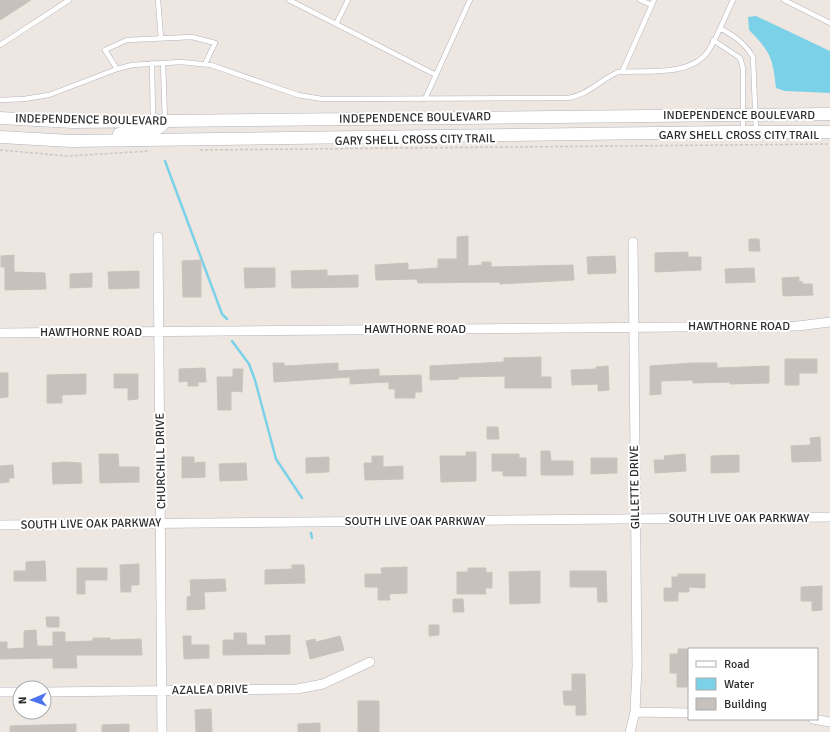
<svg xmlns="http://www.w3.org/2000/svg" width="830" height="732" font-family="Signika,sans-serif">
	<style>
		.water { fill: #7bd1e8 }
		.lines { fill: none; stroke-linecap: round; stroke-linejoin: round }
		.stream { stroke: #7bd1e8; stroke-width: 2.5 }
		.building { fill: #c6c1bd; stroke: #c9c3ba }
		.lane-casing { stroke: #b1b3bc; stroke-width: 5.5 }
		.street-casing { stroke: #b1b3bc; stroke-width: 10 }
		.secondary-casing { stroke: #b1b3bc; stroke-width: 13 }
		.path { stroke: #c8c8c8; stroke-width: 1.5; stroke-dasharray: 3 2; stroke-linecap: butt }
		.lane { stroke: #fff; stroke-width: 4.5 }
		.street { stroke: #fff; stroke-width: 9 }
		.secondary { stroke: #fff; stroke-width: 12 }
		.labels { text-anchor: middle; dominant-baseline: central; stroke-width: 4; stroke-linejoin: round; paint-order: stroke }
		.street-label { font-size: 12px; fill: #2d2d2d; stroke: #fff }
	</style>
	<rect width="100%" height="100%" fill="#eee7e1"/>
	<path class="water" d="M756,16L830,51V93L785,91L776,88C773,58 770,51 749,30L748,17Z"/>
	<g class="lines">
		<path class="stream" d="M165,161L222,314L227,319
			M232,341L249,364L255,380L276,459L302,498
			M311,533L312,538"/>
	</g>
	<path class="building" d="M0,0H31L0,20Z
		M468,236V266L482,265V262H491V267L573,265L574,280L500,284V282L418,283L417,279L376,280L375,265L408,263V270L438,268V259H457V237Z
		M749,239H759L760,251H749Z
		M688,252V257H701V270L655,272V253Z
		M14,255V272L45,273L46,289L5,290V267H1V256Z
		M615,256L616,273L588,274L587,257Z
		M201,260V297H183L182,261Z
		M244,268H275V287L245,288Z
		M754,268L755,282L726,283L725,269Z
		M327,270V276L358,275V287L292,288L291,271Z
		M139,271V288L109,289L108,272Z
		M92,273V287L70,288V274Z
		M799,277V282L802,281V284H812L813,295L783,296L782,278Z
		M541,357V377H551V388H505V376L458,377L459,379L430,380V366L504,362V358Z
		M785,359H817V373H799V385H785Z
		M273,363H284V366L338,363V371L379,369V376L421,375L422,392H415V398H395V389H389V382L350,384V377L274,382Z
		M692,363H717V368L769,366V383L730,384V382L693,383V380L661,381V394L650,395V366Z
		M608,366L609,390L598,391V384L572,385L571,370L596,369V367Z
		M205,368L206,382H198V386H188V381L179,382V369Z
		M233,369H243L242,392L231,391V410H218L217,377H233Z
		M0,373H8V397L0,398Z
		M86,374V394L62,395V403H47V375Z
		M114,374H138V399L128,400V388H114Z
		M487,427H498L499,439H487Z
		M820,437L821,461L792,462L791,446L811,445L810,438Z
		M541,451H550L551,461H573V475H541Z
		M466,452H476V481L441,482L440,456H466Z
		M99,454H118L119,467H139V482L100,483Z
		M492,454H519V458H526V476H503V471H492Z
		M685,454L686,471L655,473L654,460H665L664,456Z
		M739,455V472L711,473V456Z
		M372,456H383V467L403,466V479L365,480L364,463H372Z
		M182,457H194V463L205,462V477L182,478Z
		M329,457V472L306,473V458Z
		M591,458H617V473L591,474Z
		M64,462L81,463L82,483L53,484L52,463Z
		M246,463L247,480L220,481L219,464Z
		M13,465L14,478H9V482L0,483V466Z
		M45,561L46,581H14V571H26V562Z
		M139,564V585H131V592H121L120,565Z
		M292,565H304L305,583L265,584V570L292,569Z
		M407,567V593L389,594L390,600H378V587H365V574H382L381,568Z
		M77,568H107V580H85V594H77Z
		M468,568H486V573L492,572V588H485L486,594H457V572H468Z
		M540,571V603L510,604L509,572Z
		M570,571H606L607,602H598L597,587H570Z
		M678,574H705V588L689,587V592H678V601H664V588H672V577H678Z
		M225,579L226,591L204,592L205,609L187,610V597L191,596L190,580Z
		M822,586V610L812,611V601H801V587Z
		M453,599H463L464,612H453Z
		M46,617H59V627H47Z
		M429,625H439V635L429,636Z
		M36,630L37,646H53V632H65V642L93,641V638H110V640L141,639L142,655H76L77,668H53V658L0,659V642H7V649L24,648V631Z
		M234,633H246L247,645H266L265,636L290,635V654L223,655V640H234Z
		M183,636H191V645H209V658L184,659Z
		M340,636L344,650L310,659L306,641L315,639L316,642Z
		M678,649H689L687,687H677V673H670V654H678Z
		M572,674H585L586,715H576V705H564L563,691H572Z
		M358,701H379V732H358Z
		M211,709L212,732H196L195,710Z
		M320,723V732H298V724Z
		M76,724V732H10V726Z
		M129,724V732H102V725Z"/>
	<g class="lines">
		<defs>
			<path id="lane" d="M158,0L161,38
				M289,0L436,75
				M640,0L652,5
				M784,0L830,23
				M336,24L348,0
				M720,28C734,36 744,42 753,57L756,132
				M713,40L740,58L743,68V131
				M0,45L69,0
				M152,63L153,121
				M163,63L165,121
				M117,69L105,50L127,40L192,37L215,43L205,64
				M622,72L654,0
				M425,99L470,0
				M0,100L24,99L49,95L117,69L132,65L181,62L211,65L298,95L322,99L568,98C588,95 600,80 618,72C646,70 692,77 709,50C719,34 725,16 733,0"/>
			<path id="street" d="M158,237L162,732
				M0,333L798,326L830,322
				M0,525L830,517
				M0,692H20
				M44,692L297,689L323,684L370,662
				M635,712L689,713
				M813,719L830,722
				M630,732L635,712L637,666L633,242"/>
			<path id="secondary" d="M0,118L73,122L830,114
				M119,134C132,132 160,134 165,121
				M0,137L71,141L730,132H830"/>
		</defs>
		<use href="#lane" class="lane-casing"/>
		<use href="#street" class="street-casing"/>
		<use href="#secondary" class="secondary-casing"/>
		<path class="path" d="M0,150L68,156L150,151
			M200,150L830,144"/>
		<use href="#lane" class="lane"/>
		<use href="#street" class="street"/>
		<use href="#secondary" class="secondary"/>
	</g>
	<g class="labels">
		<g class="street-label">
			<text x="739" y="115">INDEPENDENCE BOULEVARD</text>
			<text transform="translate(415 118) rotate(-1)">INDEPENDENCE BOULEVARD</text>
			<text transform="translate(91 120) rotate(1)">INDEPENDENCE BOULEVARD</text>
			<text x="739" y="135">GARY SHELL CROSS CITY TRAIL</text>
			<text transform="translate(415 140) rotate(-1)">GARY SHELL CROSS CITY TRAIL</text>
			<text x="739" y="326">HAWTHORNE ROAD</text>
			<text x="415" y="329">HAWTHORNE ROAD</text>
			<text x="91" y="332">HAWTHORNE ROAD</text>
			<text transform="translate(161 461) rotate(-91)">CHURCHILL DRIVE</text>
			<text transform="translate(635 487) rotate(-91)">GILLETTE DRIVE</text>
			<text x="739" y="518">SOUTH LIVE OAK PARKWAY</text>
			<text x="415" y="521">SOUTH LIVE OAK PARKWAY</text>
			<text transform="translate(91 524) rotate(-1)">SOUTH LIVE OAK PARKWAY</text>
			<text transform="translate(210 690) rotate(-1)">AZALEA DRIVE</text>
		</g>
	</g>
	<rect x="688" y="648" width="130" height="72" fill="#ffffff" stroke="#ababab"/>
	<rect x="696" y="661" width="20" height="6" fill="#ffffff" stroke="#ababab"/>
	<text x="724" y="668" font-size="12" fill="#2d2d2d">Road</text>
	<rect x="696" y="678" width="20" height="12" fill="#7bd1e8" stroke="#ababab"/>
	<text x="724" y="688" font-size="12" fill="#2d2d2d">Water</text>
	<rect x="696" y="698" width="20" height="12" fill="#c6c1bd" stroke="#ababab"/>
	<text x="724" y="708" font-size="12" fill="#2d2d2d">Building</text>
	<g transform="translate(32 700) rotate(268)"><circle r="19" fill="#ffffff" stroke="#ababab"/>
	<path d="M0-3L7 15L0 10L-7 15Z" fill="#4c73f0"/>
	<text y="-6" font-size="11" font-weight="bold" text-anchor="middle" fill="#2d2d2d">N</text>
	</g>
</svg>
